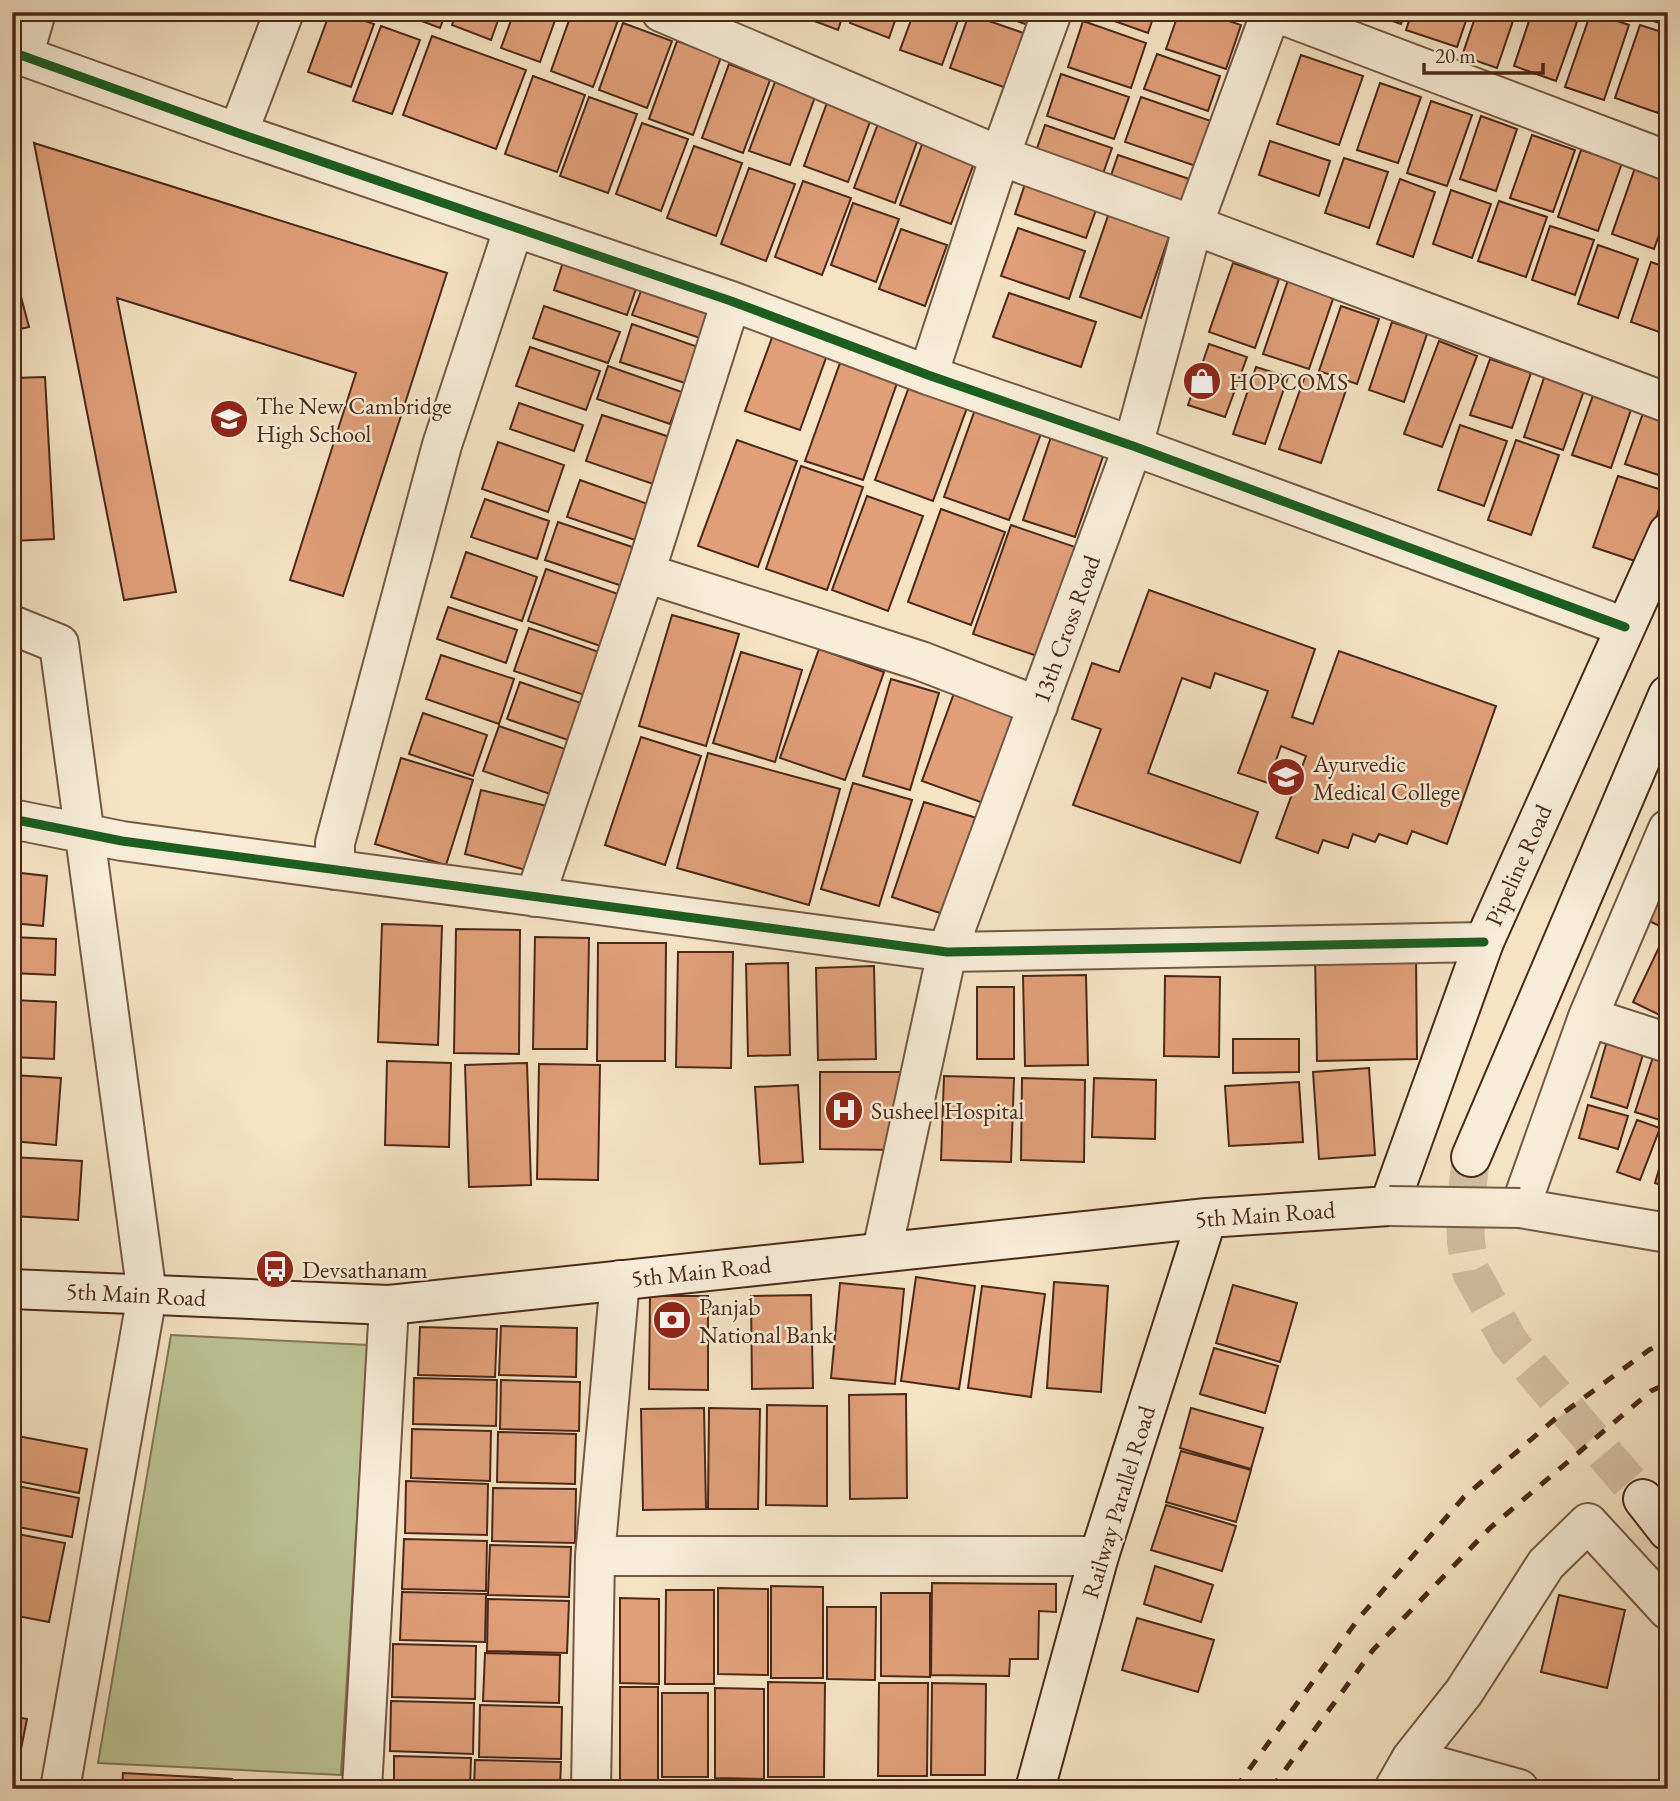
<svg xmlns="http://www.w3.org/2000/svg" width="1680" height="1801" font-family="'EB Garamond',serif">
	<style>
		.green { fill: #bcc494; stroke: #847656; stroke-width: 2 }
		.building { fill: #e09f79; stroke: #4b2819; stroke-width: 2 }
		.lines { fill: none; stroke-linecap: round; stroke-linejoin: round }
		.secondary-tunnel { stroke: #d3bea2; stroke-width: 38; stroke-dasharray: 38 19; stroke-linecap: butt }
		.street-casing { stroke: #765744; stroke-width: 42 }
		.secondary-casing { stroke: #4b2819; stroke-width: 42 }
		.street { stroke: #f8edd9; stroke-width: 38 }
		.secondary { stroke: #f8edd9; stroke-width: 38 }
		.rail { stroke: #4b2819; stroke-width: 5; stroke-dasharray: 12 12; stroke-linecap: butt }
		.street-bridge-casing { stroke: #765744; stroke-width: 42; stroke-linecap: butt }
		.street-bridge { stroke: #f8edd9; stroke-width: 38 }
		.cycleway-casing { stroke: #f8edd9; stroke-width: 13 }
		.cycleway { stroke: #1b5e20; stroke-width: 9 }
		.labels { text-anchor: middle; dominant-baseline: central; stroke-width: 5; stroke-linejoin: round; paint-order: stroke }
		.poi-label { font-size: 24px; fill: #4b2819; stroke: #f8edd9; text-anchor: start }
		.street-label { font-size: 24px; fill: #4b2819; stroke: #f8edd9 }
	</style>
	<rect width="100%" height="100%" fill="#f5e3c4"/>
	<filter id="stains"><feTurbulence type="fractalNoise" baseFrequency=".00286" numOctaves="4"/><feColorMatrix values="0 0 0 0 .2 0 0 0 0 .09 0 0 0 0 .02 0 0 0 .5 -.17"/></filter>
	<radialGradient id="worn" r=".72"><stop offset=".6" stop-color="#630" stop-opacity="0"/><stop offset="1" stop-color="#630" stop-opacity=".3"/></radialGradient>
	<path class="green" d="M171,1335L368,1345L341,1775L98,1763Z"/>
	<path class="building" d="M330,12H340L374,24L351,87L308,72Z
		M398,12H446L440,28Z
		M457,12H501L491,40L452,25Z
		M514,12H558L540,62L501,48Z
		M572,12H613L620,15L593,87L551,71Z
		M796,12H844L838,30L796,14Z
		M854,12H898L889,38L850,23Z
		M914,12H961L942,65L900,50Z
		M993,12H1039L1033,27Z
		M1089,12H1155L1148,33Z
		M1179,12H1203L1241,25L1226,69L1166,49Z
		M1367,12H1405L1401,24Z
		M1412,12H1469L1457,47L1406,30Z
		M1477,12H1516L1497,68L1462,56Z
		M1532,12H1559L1578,19L1556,81L1514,66Z
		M1591,12L1629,25L1604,100L1565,87Z
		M1653,12H1668V26L1651,20Z
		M969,14L1032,36L1012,90L950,68Z
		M1083,21L1146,43L1131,88L1068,67Z
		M623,23L672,41L647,108L599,90Z
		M1640,25L1668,34V84L1658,113L1615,98Z
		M381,26L420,40L392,114L353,101Z
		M432,36L526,70L496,149L403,115Z
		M677,41L721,57L693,135L649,119Z
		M1157,54L1220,76L1208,111L1144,89Z
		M1301,55L1363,76L1339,145L1277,124Z
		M729,64L770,80L743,153L702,138Z
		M1061,74L1129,97L1114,139L1047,116Z
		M533,76L585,95L557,172L505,154Z
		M775,82L815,97L790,165L749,151Z
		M1380,83L1421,97L1398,163L1357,150Z
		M589,97L637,114L608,193L560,176Z
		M1141,97L1211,121L1196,166L1125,142Z
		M828,100L872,116L848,182L804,166Z
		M1431,101L1472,115L1447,186L1407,173Z
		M1481,116L1517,129L1496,191L1460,179Z
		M879,121L919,136L895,203L854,188Z
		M642,123L688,139L661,211L616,194Z
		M1045,125L1112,148L1099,185L1032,163Z
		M1532,135L1575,150L1553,212L1510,198Z
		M924,139L976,158L951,224L900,205Z
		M1270,141L1330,161L1319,196L1259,175Z
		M34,143L447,273L343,596L290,580L356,373L117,298L176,592L124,600Z
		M694,146L742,163L716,236L667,218Z
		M1581,150L1622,163L1598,231L1558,217Z
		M1118,155L1189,179L1177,215L1106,190Z
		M1344,158L1388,172L1369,228L1325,213Z
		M1637,162L1668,173V210L1654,249L1612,234Z
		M749,168L795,184L766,261L721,244Z
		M1029,172L1101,196L1086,238L1015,214Z
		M1400,179L1435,192L1413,257L1377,244Z
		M803,181L851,198L822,275L775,257Z
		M1451,190L1491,204L1472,258L1433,244Z
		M1499,201L1547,217L1526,277L1478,261Z
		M853,203L899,219L876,282L831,265Z
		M1110,210L1171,231L1141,318L1080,297Z
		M1550,226L1594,240L1575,295L1532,280Z
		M1018,228L1085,251L1069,299L1001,276Z
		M901,229L947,245L925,306L879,289Z
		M1668,230V259L1659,256Z
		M1598,245L1638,259L1618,318L1578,304Z
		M564,259L638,283L627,315L554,290Z
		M1651,262L1668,268V335L1631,322Z
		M12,263L29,327L12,331Z
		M1233,263L1279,279L1255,348L1209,332Z
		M1289,277L1335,293L1309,369L1263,354Z
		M641,291L708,314L700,338L632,315Z
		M1009,293L1096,322L1081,367L993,337Z
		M544,306L620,332L608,363L533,338Z
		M1341,306L1379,319L1357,384L1319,371Z
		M1392,322L1427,334L1404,402L1369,390Z
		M632,324L701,348L688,384L620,362Z
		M773,335L827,355L800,430L745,411Z
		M1439,341L1477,356L1442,447L1404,434Z
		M1209,344L1247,357L1225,417L1188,405Z
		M530,347L600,371L586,410L516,386Z
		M1490,359L1531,373L1512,428L1470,415Z
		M840,363L897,383L863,480L805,461Z
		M608,366L682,392L670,424L597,399Z
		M1256,367L1288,377L1265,444L1233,434Z
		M1546,372L1586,385L1563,450L1524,437Z
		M1305,376L1346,390L1321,463L1279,449Z
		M45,377L54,539L12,541V378Z
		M910,384L968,405L933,501L875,480Z
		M1597,384L1635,398L1611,468L1572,455Z
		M1647,402L1668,409V478L1625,464Z
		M519,403L583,425L574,451L510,429Z
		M977,404L1043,428L1009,520L944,497Z
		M602,415L676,439L659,486L586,461Z
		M1460,425L1507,441L1484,506L1438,490Z
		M1052,434L1105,451L1075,537L1023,520Z
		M737,440L797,461L758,567L698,546Z
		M1516,440L1559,455L1531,535L1488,520Z
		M498,442L564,465L548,512L482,489Z
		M801,466L863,487L827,590L766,569Z
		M1618,476L1665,491L1641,563L1593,547Z
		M580,480L659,508L647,544L567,517Z
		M867,496L923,516L888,611L832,590Z
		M485,499L549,521L537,559L471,537Z
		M941,509L1005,532L971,625L908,602Z
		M558,522L641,550L628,588L545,560Z
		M1011,525L1078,548L1040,657L973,634Z
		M466,552L537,577L522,621L451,597Z
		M546,569L627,597L609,649L528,621Z
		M1149,590L1315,649L1292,717L1313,724L1339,651L1496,706L1447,844L1412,831L1407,844L1379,834L1375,842L1353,834L1348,848L1323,840L1318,853L1276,838L1306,756L1281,746L1268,783L1238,773L1268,691L1215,673L1210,688L1182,678L1148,773L1258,812L1240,863L1073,805L1101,729L1072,719L1092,663L1119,672Z
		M448,607L517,630L506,663L437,639Z
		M672,615L739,634L706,746L639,726Z
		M529,628L608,655L593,698L514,671Z
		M819,649L884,672L845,780L780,758Z
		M741,652L802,670L775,762L713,743Z
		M441,655L514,679L499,724L426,699Z
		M891,679L939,693L910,790L863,776Z
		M520,682L584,704L571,741L507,719Z
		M957,685L1021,709L986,804L922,781Z
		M423,713L487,735L473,776L409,754Z
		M499,726L571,751L556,796L483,771Z
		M641,737L701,756L665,865L605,845Z
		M708,753L840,789L809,905L677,868Z
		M401,758L473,780L446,865L375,844Z
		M853,783L912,800L879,906L821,889Z
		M481,790L551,807L534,872L465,854Z
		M924,802L980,819L949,916L892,897Z
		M12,872L47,876L43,926L12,923Z
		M1668,878V930L1647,920Z
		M382,924L442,926L438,1045L378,1042Z
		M456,929L520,930L519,1054L454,1053Z
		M12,937L56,939L55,975L12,973Z
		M535,937L589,938L587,1049H533Z
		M1662,941L1668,944V1019L1633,1002Z
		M598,943H666L665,1061H597Z
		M678,952H733L731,1068L676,1067Z
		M1416,954L1417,1059L1317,1061L1315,955Z
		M788,963L790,1055L748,1056L746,964Z
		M874,966L876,1059L818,1060L816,968Z
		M1086,975L1088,1065L1025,1066L1023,976Z
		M1165,976L1220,977L1219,1057L1164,1056Z
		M977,987H1014V1059H977Z
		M12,1000L56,1002L54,1059L12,1057Z
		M1233,1039H1299V1072L1233,1073Z
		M1607,1041L1644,1051L1627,1108L1591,1097Z
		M1653,1057L1668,1062L1666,1122L1635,1112Z
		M387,1061L451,1063L449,1147L385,1145Z
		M527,1063L531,1185L469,1187L465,1065Z
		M539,1064L600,1065L598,1180L537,1179Z
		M1369,1068L1375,1155L1319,1159L1313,1072Z
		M820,1072H903L902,1150L820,1149Z
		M12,1075L61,1078L56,1145L12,1141Z
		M944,1076L1014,1078L1011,1162L941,1160Z
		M1022,1078L1085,1080L1084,1162L1021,1160Z
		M1094,1078L1156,1080L1155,1139L1092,1137Z
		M1299,1082L1303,1142L1229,1146L1225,1086Z
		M798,1085L803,1162L760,1164L755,1087Z
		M1588,1105L1628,1116L1618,1149L1579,1138Z
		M1637,1120L1660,1128L1640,1180L1617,1172Z
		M1668,1138V1187L1655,1183Z
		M12,1157L82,1161L78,1220L12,1216Z
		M916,1277L975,1286L959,1389L901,1381Z
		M1054,1282L1108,1286L1101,1392L1047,1388Z
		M840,1283L904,1289L895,1384L831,1378Z
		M1233,1285L1297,1303L1280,1362L1216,1343Z
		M982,1286L1045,1294L1031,1397L968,1388Z
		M811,1295L813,1388L752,1389L751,1296Z
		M650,1296H708V1390L649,1389Z
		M501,1326L577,1328L576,1377L499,1375Z
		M420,1327L497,1329L495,1377L418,1375Z
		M1214,1348L1278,1366L1265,1413L1200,1394Z
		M414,1378L497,1380L496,1426L413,1424Z
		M501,1380L580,1382L579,1431L500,1429Z
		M906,1394L907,1498L850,1499L849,1395Z
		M767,1405L827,1406V1506L766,1505Z
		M704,1408L706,1509L643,1510L641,1409Z
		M709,1408L760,1409L758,1509H708Z
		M1191,1408L1263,1428L1251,1469L1180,1448Z
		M412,1429L491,1431L490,1481L411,1478Z
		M498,1432L576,1434L575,1484L497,1482Z
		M12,1435L87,1449L79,1493L12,1480Z
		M1181,1451L1251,1470L1236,1522L1166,1502Z
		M406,1481L488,1484L487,1535L405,1533Z
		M12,1485L79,1498L72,1537L12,1526Z
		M493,1488L576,1489L575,1543L492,1541Z
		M1166,1505L1236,1526L1222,1571L1151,1550Z
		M12,1533L65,1543L49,1622L12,1615Z
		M404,1539L487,1541L486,1591L402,1589Z
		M490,1545L571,1547L569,1597L488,1595Z
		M1155,1566L1213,1585L1201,1622L1144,1604Z
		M932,1583L1056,1584V1612L1039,1611L1038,1659H1010L1009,1676L931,1675Z
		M771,1586L823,1587V1678H771Z
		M718,1588L768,1589V1675L718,1674Z
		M666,1590H714V1684H665Z
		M402,1592L486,1594L485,1642L400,1640Z
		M881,1593H930V1677L881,1676Z
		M1559,1595L1625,1610L1607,1688L1541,1672Z
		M620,1598L659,1599V1684L620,1683Z
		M488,1599L569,1601L567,1653L487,1651Z
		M827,1607H876L875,1680L827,1679Z
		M1137,1618L1214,1640L1198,1692L1122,1670Z
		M393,1644L476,1646L475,1699L392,1697Z
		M485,1653L560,1655L559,1703L483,1701Z
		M768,1682L825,1683L824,1777H768Z
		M879,1683H928L927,1776H878Z
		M932,1683L986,1684L985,1775H931Z
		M620,1687H658V1783H620Z
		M715,1688L764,1689V1779L715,1778Z
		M662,1693H708V1777H662Z
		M391,1701L474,1703L473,1754L390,1751Z
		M480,1705L562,1707L561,1759L479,1757Z
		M12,1716L27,1719L13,1789H12Z
		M394,1756L471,1758L470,1789H394Z
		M475,1760L561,1762L560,1789H474Z
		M123,1773L232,1779L231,1789H122Z"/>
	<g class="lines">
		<path class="secondary-tunnel" d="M1471,1157L1465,1210L1466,1242L1471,1272L1510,1343L1643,1499"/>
		<defs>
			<path id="street" d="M661,12L1000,156L1193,225L1668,403
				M1275,12L1668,161
				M12,52L238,133L731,301L928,375L1133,446L1625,627
				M23,57L36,12
				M238,133L284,12
				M928,375L1000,156L1052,12
				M645,573L921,661L1038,706
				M12,625L59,644L147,1295L60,1789
				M12,819L122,841L947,952L1484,942
				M1668,829L1588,1017L1520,1208L1668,1233
				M335,870V843L442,445L514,227
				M535,897L645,573L731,301
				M1588,1017L1668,1043
				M882,1251L947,952L1133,446L1193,225L1271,12
				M595,1556H1099
				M1411,1759L1519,1789
				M362,1789L389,1305
				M591,1789L595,1556L620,1280
				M1394,1789L1411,1759L1464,1692L1546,1564L1588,1523L1668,1610"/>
			<path id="secondary" d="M1471,1157L1668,695
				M12,1289L389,1305L1207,1218L1389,1206L1484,942L1668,533
				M1643,1499L1668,1531
				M1035,1789L1099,1556L1207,1218"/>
		</defs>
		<use href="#street" class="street-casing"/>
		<use href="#secondary" class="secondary-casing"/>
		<use href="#street" class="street"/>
		<use href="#secondary" class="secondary"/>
		<path class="rail" d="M1235,1789L1359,1618L1464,1497L1555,1419L1649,1350L1668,1340
			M1271,1789L1373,1650L1490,1528L1651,1391L1668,1383"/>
		<defs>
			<path id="street-bridge" d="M1389,1206L1520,1208"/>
		</defs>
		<use href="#street-bridge" class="street-bridge-casing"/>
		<use href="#street-bridge" class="street-bridge"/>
		<defs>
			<path id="cycleway" d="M12,52L238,133L731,301L928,375L1133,446L1625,627
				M12,819L122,841L947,952L1484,942"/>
		</defs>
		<use href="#cycleway" class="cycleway-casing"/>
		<use href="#cycleway" class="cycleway"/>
	</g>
	<defs>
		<symbol id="shop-disc" viewBox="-11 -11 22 22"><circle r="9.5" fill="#8f2418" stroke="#f8edd9"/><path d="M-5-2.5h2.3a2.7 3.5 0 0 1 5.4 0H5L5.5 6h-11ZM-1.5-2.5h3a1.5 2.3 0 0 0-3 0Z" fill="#fff"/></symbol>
		<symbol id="school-disc" viewBox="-11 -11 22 22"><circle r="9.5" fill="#8f2418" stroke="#f8edd9"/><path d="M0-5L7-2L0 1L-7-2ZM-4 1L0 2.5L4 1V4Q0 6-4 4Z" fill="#fff"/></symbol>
		<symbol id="university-disc" viewBox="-11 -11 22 22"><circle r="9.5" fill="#8f2418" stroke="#f8edd9"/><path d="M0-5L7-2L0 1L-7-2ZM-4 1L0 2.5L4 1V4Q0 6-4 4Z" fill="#fff"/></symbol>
		<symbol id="hospital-disc" viewBox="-11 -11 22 22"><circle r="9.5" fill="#8f2418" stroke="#f8edd9"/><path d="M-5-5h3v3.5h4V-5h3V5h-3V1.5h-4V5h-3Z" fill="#fff"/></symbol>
		<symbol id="bus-disc" viewBox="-11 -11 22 22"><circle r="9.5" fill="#8f2418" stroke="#f8edd9"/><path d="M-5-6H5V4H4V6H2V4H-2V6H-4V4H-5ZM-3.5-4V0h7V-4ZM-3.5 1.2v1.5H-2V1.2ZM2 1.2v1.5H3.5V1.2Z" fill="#fff"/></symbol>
		<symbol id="bank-disc" viewBox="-11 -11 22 22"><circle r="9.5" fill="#8f2418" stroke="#f8edd9"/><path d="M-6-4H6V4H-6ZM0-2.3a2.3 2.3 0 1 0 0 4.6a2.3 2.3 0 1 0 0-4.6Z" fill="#fff"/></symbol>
	</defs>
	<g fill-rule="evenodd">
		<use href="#shop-disc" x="1180" y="359" width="44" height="44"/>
		<use href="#school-disc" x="207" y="397" width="44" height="44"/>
		<use href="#university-disc" x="1264" y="755" width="44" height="44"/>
		<use href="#hospital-disc" x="822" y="1088" width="44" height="44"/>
		<use href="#bus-disc" x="253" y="1247" width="44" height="44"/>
		<use href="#bank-disc" x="650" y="1298" width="44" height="44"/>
	</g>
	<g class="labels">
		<g class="poi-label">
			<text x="1229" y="381">HOPCOMS</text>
			<text x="256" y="405">The New Cambridge<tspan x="256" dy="28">High School</tspan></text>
			<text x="1313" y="763">Ayurvedic<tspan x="1313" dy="28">Medical College</tspan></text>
			<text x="871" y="1110">Susheel Hospital</text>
			<text x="302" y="1269">Devsathanam</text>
			<text x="699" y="1306">Panjab<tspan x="699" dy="28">National Bank</tspan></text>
		</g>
		<g class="street-label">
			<text transform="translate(1066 629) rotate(-70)">13th Cross Road</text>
			<text transform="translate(1518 865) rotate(-66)">Pipeline Road</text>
			<text transform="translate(1265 1214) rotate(-4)">5th Main Road</text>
			<text transform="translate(701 1271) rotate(-6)">5th Main Road</text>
			<text transform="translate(136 1294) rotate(3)">5th Main Road</text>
			<text transform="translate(1118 1502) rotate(-73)">Railway Parallel Road</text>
		</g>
	</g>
	<rect width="1680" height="1801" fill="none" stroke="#f5e3c4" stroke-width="42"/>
	<rect x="14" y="14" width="1652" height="1773" fill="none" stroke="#4b2819" stroke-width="3.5"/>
	<rect x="21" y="21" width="1638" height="1759" fill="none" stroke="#4b2819" stroke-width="2"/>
	<path d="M1424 63v10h119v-10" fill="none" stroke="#4b2819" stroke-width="3.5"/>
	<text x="1435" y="63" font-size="21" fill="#4b2819" stroke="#f8edd9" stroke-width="5" paint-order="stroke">20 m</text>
	<rect width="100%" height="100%" filter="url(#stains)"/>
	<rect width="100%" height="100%" fill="url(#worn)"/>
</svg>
